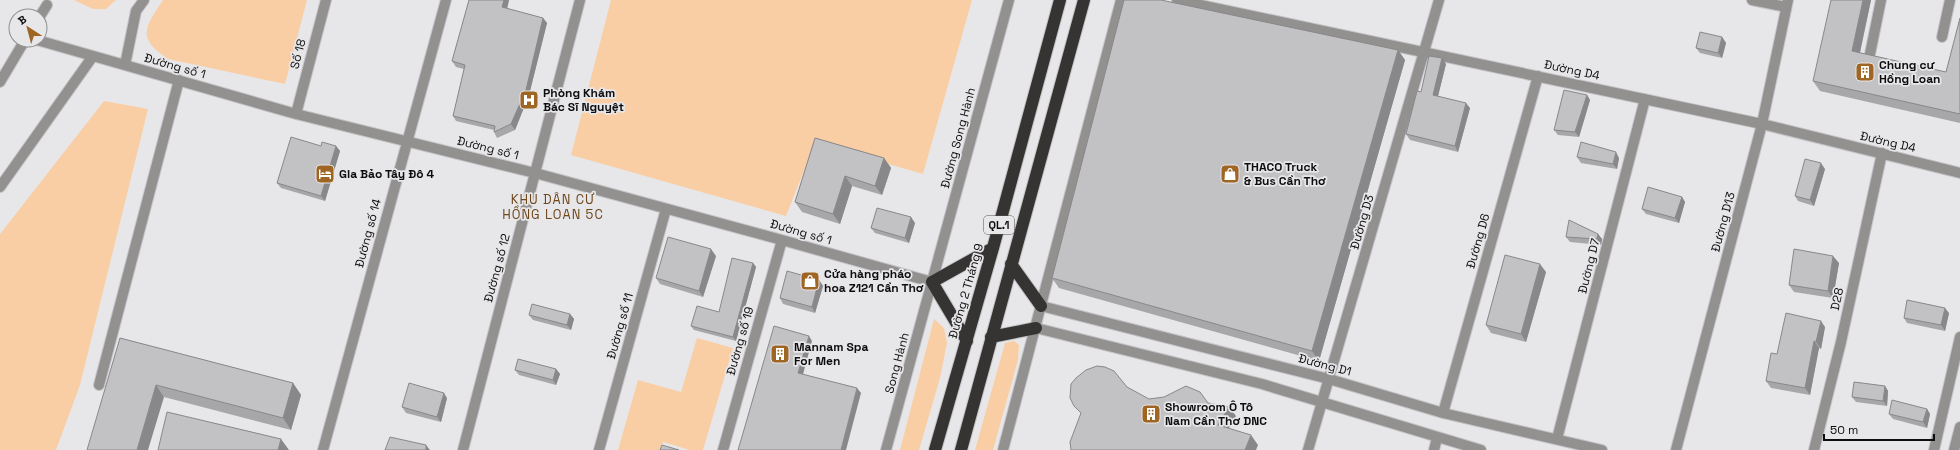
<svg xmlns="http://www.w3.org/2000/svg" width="1960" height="450" font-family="'Space Grotesk',sans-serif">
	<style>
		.green { fill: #facea5 }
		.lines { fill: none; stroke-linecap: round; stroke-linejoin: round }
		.minor-casing { stroke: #c4c4c7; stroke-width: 12 }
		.highway-casing { stroke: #c4c4c7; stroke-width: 14 }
		.minor { stroke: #929190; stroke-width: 10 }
		.highway { stroke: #363432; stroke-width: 12 }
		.wall { fill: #a7a7a9 }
		.shaded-wall { fill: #88888a }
		.building { fill: #c2c2c5; stroke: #88888a }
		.labels { text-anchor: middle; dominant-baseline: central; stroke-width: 3.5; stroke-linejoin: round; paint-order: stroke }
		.shield { fill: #e7e7ea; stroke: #4e4e50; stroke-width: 1 }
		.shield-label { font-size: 11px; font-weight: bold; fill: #0d0d0e }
		.street-label { font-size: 12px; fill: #0d0d0e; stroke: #e7e7ea }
		.poi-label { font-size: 12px; font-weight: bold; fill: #0d0d0e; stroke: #e7e7ea; text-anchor: start }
		.neighbourhood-label { font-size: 13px; letter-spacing: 1px; fill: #6e461a; stroke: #e7e7ea }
	</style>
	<rect width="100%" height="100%" fill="#e7e7ea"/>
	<path class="green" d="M74,0H116L106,9H93Z
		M163,0H307L285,84L168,59C136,38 145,27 163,0Z
		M611,0H972L923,174L815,143L786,216L571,155Z
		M104,101L148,109L80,385L56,450H0V234Z
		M934,319L944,328L947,343L940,378L919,450H900Z
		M697,338L733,348L703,450H690L663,442L660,450H618L638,380L681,392Z
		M1014,341L1019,345L1018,360L993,450H975L1005,343Z"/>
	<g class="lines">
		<defs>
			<path id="minor" d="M1177,0L1762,124L1960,173
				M1752,0L1786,7
				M40,16L47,5
				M1942,37L1950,0
				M37,40L296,114L535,173L782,240L932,282
				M1870,54L1881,0
				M125,65L136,11L144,0
				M0,82L25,40
				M296,114L326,0
				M0,187L93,56
				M1041,306L1329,379L1443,413L1602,450
				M1036,328L1262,384L1481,450
				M99,385L179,80
				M1443,413L1538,76
				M1557,439L1645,99
				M323,450L446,0
				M463,450L580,0
				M599,450L666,209
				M723,450L782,240
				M886,450L1009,0
				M1003,450L1121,0
				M1308,450L1439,0
				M1434,450L1437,438
				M1676,450L1762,124L1788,0
				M1814,450L1841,342L1882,153
				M1934,450L1960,337
				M1954,450L1960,427"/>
			<path id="highway" d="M1011,264L1041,306
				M991,337L1036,328
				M967,341L932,282L993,248
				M935,450L993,248L1060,0
				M961,450L1084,0"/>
		</defs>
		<use href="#minor" class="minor-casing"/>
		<use href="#highway" class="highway-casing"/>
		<use href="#minor" class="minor"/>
		<use href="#highway" class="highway"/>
	</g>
	<path class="wall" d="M469,0H509L507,9L543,18L547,23L529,95L515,130L497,138L494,132V130L456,121L453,116L464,69L456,67L452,61Z
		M1871,0L1860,53L1946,72L1960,18V123L1820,91L1813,81Z
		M1722,37L1726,43L1722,58L1700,53L1696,48Z
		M1398,50L1405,60L1319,361L1059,288L1052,278Z
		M1446,64L1438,96L1470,108L1458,152L1410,140L1406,134L1421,92Z
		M1587,95L1590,100L1579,137L1558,135L1554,130Z
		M815,138L884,158L891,168L882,195L852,186L840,224L802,212L795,202Z
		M321,146H336L340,151L325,201L281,188L277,183Z
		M1577,157L1619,158L1617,169L1581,163Z
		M1825,169L1814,206L1798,201L1795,196Z
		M1682,197L1685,202L1679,223L1646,214L1642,209Z
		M915,223L909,243L875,233L871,228Z
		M1598,234L1602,239L1601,245L1570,242L1566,237Z
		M716,256L703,297L660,284L656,278Z
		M753,263L756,267L736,341L694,330L691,326L719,312Z
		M1839,263L1833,298L1794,292L1789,285Z
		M1546,272L1526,342L1491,333L1486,325Z
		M819,280L823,286L815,313L783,304L780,298Z
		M1949,313L1945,331L1907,323L1904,318Z
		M570,314L574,319L571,330L533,320L529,315Z
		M1825,327L1821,349L1819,348L1810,395L1771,388L1766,381L1777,354Z
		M120,338L293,383L301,395L291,430L164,397Z
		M556,369L560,374L556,385L519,375L515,370Z
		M1885,386L1888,391L1887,406L1856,402L1852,397Z
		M447,398L441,422L406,413L402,407Z
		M1927,409L1930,414L1927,428L1893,419L1889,414Z"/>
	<path class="shaded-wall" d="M504,0H509L506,13L502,7Z
		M1863,0H1871L1858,61L1852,51Z
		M543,18L547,23L529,95L515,130L511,124Z
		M1722,37L1726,43L1722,58L1718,53Z
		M1398,50L1405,60L1319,361L1312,351Z
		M1442,58L1446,64L1437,100L1433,95Z
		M1587,95L1590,100L1579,137L1575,132Z
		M1466,103L1470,108L1458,152L1455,146Z
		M336,146L340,151L325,201L321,196Z
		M1616,152L1619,158L1617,169L1613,164Z
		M884,158L891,168L882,195L875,186Z
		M1821,163L1825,169L1814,206L1810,200Z
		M845,176L852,186L840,224L833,214Z
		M1682,197L1685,202L1679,223L1675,218Z
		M911,217L915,223L909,243L905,238Z
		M1598,234L1602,239L1601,245L1597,239Z
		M711,249L716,256L703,297L699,291Z
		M1833,256L1839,263L1833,298L1828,291Z
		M753,263L756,267L736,341L733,337Z
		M1540,264L1546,272L1526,342L1521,334Z
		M819,280L823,286L815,313L812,307Z
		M1945,308L1949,313L1945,331L1941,325Z
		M570,314L574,319L571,330L567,325Z
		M1821,321L1825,327L1821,349L1816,342Z
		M809,336L812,341L802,378L798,373Z
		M1814,341L1819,348L1810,395L1805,388Z
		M556,369L560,374L556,385L553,380Z
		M293,383L301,395L291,430L283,418Z
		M156,385L164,397L148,450H137Z
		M1885,386L1888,391L1887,406L1883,401Z
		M857,388L861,393L846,450H841Z
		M444,393L447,398L441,422L437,417Z
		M1229,407L1236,416L1225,435L1218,425Z
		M1927,409L1930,414L1927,428L1923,422Z
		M1251,435L1258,445L1256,450H1245Z
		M281,439L289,450H278Z
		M426,445L430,450H426Z"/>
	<path class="building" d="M469,0H504L502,7L543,18L526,90L511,124L494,132L495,126L453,116L465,65L452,61Z
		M1124,0H1161L1398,50L1312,351L1052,278Z
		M1831,0H1863L1852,51L1946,72L1960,18V114L1813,81Z
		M1700,32L1722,37L1718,53L1696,48Z
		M1429,56L1442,58L1433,95L1466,103L1455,146L1406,134L1417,91L1421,92Z
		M1564,90L1587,95L1575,132L1554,130Z
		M291,137L321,146L322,142L336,146L321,196L277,183Z
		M815,138L884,158L875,186L845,176L833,214L795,202Z
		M1581,142L1616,152L1613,164L1577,157Z
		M1805,159L1821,163L1810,200L1795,196Z
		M1648,187L1682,197L1675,218L1642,209Z
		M877,208L911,217L905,238L871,228Z
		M1569,220L1598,234L1597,239L1566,237Z
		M668,237L711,249L699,291L656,278Z
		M1794,249L1833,256L1828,291L1789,285Z
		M1505,255L1540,264L1521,334L1486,325Z
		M732,258L753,263L733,337L691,326L697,306L719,312Z
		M787,271L819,280L812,307L780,298Z
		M1907,300L1945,308L1941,325L1904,318Z
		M532,304L570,314L567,325L529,315Z
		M1786,313L1821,321L1816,342L1814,341L1805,388L1766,381L1771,353L1777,354Z
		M774,326L809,336L798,373L857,388L841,450H738L741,440Z
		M120,338L293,383L283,418L156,385L137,450H87Z
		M518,359L556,369L553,380L515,370Z
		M1097,366L1105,367L1114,371L1127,387L1149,399L1164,397L1186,386L1200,392L1208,403L1229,407L1218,425L1251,435L1245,450H1071L1070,442L1081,413L1074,406L1070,398L1071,384L1076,378L1086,370Z
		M1854,382L1885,386L1883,401L1852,397Z
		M409,383L444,393L437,417L402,407Z
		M1892,400L1927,409L1923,422L1889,414Z
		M167,412L281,439L278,450H158Z
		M390,437L426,445V450H385Z
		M662,445L679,450H660Z"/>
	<defs>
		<symbol id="building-square" viewBox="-11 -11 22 22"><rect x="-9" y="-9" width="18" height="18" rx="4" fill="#9e6523" stroke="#e7e7ea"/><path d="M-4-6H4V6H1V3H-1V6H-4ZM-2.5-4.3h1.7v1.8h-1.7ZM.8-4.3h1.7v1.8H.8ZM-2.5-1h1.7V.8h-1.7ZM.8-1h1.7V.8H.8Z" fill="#fff"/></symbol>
		<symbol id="hospital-square" viewBox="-11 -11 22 22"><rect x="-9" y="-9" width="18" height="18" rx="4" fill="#9e6523" stroke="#e7e7ea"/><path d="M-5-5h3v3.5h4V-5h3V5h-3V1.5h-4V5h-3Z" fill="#fff"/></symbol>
		<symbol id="hotel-square" viewBox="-11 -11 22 22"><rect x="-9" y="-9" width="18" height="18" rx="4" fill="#9e6523" stroke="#e7e7ea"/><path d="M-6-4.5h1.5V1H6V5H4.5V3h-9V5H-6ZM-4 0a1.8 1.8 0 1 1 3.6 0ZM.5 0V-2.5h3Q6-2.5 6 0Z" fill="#fff"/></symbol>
		<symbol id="shop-square" viewBox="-11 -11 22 22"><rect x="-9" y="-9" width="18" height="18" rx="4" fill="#9e6523" stroke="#e7e7ea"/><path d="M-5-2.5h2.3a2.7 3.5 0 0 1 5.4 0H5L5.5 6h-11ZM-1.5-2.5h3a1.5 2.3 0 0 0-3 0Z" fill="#fff"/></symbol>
	</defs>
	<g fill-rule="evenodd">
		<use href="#building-square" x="1854" y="61" width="22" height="22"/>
		<use href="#hospital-square" x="518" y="89" width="22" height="22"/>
		<use href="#hotel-square" x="314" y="163" width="22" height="22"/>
		<use href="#shop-square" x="1219" y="163" width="22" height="22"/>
		<use href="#shop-square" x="799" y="270" width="22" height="22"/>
		<use href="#building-square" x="769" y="343" width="22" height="22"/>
		<use href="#building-square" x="1140" y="403" width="22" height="22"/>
	</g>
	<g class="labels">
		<rect class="shield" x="984" y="216" width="30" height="18" rx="3"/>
		<g class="shield-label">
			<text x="999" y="225">QL.1</text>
		</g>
		<g class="street-label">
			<text transform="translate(298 54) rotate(-75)">Số 18</text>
			<text transform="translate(175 66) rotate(16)">Đường số 1</text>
			<text transform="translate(1572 70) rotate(12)">Đường D4</text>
			<text transform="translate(958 138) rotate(-75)">Đường Song Hành</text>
			<text transform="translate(1888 142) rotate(13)">Đường D4</text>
			<text transform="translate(488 148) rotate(14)">Đường số 1</text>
			<text transform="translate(1362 222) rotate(-74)">Đường D3</text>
			<text transform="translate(1723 222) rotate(-75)">Đường D13</text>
			<text transform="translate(801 232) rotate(16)">Đường số 1</text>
			<text transform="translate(368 233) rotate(-75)">Đường số 14</text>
			<text transform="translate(1478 241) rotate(-74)">Đường D6</text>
			<text transform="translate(1589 266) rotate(-76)">Đường D7</text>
			<text transform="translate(497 268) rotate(-75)">Đường số 12</text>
			<text transform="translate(966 291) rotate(-74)">Đường 2 Tháng 9</text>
			<text transform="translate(1837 299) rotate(-78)">D28</text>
			<text transform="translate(620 326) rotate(-74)">Đường số 11</text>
			<text transform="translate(740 341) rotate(-74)">Đường số 19</text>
			<text transform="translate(897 363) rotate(-75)">Song Hành</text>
			<text transform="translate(1325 365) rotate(15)">Đường D1</text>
		</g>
		<g class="poi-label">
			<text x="1879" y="65">Chung cư<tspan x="1879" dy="14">Hồng Loan</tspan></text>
			<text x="543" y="93">Phòng Khám<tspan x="543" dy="14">Bác Sĩ Nguyệt</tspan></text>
			<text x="1244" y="167">THACO Truck<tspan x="1244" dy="14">&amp; Bus Cần Thơ</tspan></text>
			<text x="339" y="174">Gia Bảo Tây Đô 4</text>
			<text x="824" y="274">Cửa hàng pháo<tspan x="824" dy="14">hoa Z121 Cần Thơ</tspan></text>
			<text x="794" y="347">Mannam Spa<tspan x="794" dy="14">For Men</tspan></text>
			<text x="1165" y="407">Showroom Ô Tô<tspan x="1165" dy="14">Nam Cần Thơ DNC</tspan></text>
		</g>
		<g class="neighbourhood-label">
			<text x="553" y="199">KHU DÂN CƯ<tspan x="553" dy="15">HỒNG LOAN 5C</tspan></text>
		</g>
	</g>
	<g transform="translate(28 28) rotate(324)"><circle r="19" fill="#e7e7ea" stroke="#909092"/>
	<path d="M0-3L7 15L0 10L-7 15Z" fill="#9e6523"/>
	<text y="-6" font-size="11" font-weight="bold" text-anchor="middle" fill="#0d0d0e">B</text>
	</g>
	<path d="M1824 434v6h110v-6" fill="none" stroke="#0d0d0e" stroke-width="2"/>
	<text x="1830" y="434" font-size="12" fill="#0d0d0e" stroke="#e7e7ea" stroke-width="3" paint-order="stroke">50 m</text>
</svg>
